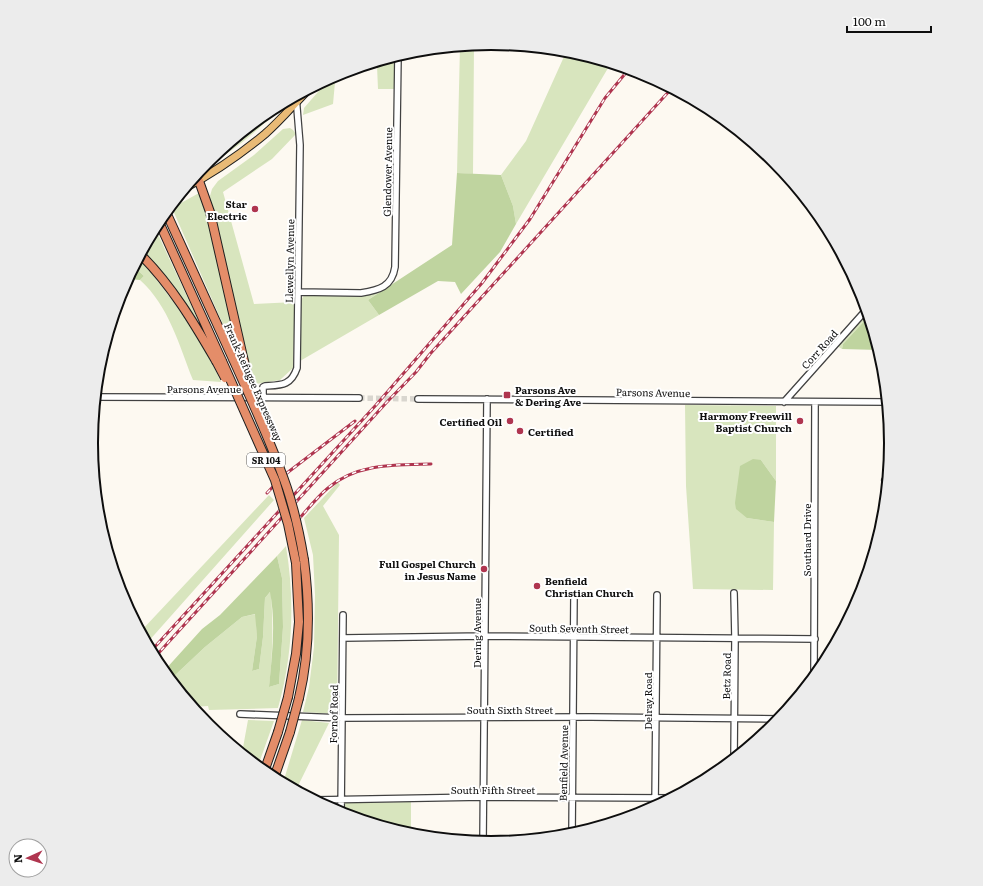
<svg xmlns="http://www.w3.org/2000/svg" width="983" height="886" font-family="Literata,serif">
	<style>
		.green { fill: #d8e5be }
		.forest { fill: #bfd49f }
		.lines { fill: none; stroke-linecap: round; stroke-linejoin: round }
		.minor-tunnel { stroke: #d9d6cf; stroke-width: 5.5; stroke-dasharray: 5.5 3; stroke-linecap: butt }
		.minor-casing { stroke: #414141; stroke-width: 8 }
		.major-casing { stroke: #1f1f1f; stroke-width: 9 }
		.highway-casing { stroke: #1f1f1f; stroke-width: 10 }
		.minor { stroke: #fff; stroke-width: 5.5 }
		.major { stroke: #e9ba76; stroke-width: 7 }
		.highway { stroke: #e48d69; stroke-width: 8 }
		.rail-casing { stroke: #af354f; stroke-width: 3 }
		.rail { stroke: #fff; stroke-width: 1.5; stroke-dasharray: 4.5; stroke-linecap: butt }
		.highway-bridge-casing { stroke: #1f1f1f; stroke-width: 10; stroke-linecap: butt }
		.highway-bridge { stroke: #e48d69; stroke-width: 8 }
		.poi-dot { fill: #af354f; stroke: #fff; stroke-width: 1.5 }
		.labels { text-anchor: middle; dominant-baseline: central; stroke-width: 4; stroke-linejoin: round; paint-order: stroke }
		.shield { fill: #fff; stroke: #565656; stroke-width: 1 }
		.shield-label { font-size: 9px; font-weight: bold; fill: #0e0e0e }
		.street-label { font-size: 10px; fill: #0e0e0e; stroke: #fff }
		.poi-label { font-size: 10px; font-weight: bold; fill: #0e0e0e; stroke: #fff; text-anchor: end }
		.rim { fill: none; stroke: #0e0e0e; stroke-width: 2 }
	</style>
	<rect width="100%" height="100%" fill="#fdf9f1"/>
	<path class="green" d="M474,45L473,174L457,173L460,46Z
		M567,50L611,63L516,224L513,206L501,175L526,141Z
		M394,56V89H378L377,66H364Z
		M344,72L335,82L333,104L303,115L304,108L331,77Z
		M285,102C272,119 223,161 204,166L209,160L269,110Z
		M290,128L293,130L296,134L272,159L223,192L254,304L295,302L293,368L280,380L256,384L241,336L219,231L211,205L210,196L212,189L218,181L254,155L283,129Z
		M199,193L208,221L238,352H235L172,208Z
		M155,228L198,320L195,321L142,252Z
		M139,258C171,297 200,336 221,382L193,380C179,345 169,306 140,280L144,276L134,267Z
		M380,292L368,300L379,315L300,361L301,300L305,294L361,295Z
		M868,312L869,316L843,344L842,349L837,346Z
		M685,405L776,406V481L761,460L747,518L774,522L773,590L693,589L686,486Z
		M338,482L340,485L323,506L339,535L337,714L303,712L309,687L314,647L315,595L313,555L304,518Z
		M269,495L274,500L147,643L141,631Z
		M286,546C295,601 293,655 278,708L209,710L208,706L194,707L171,679L205,647L242,617L256,614L257,636L252,671L259,669L263,637L265,598L271,591C273,624 273,655 269,687L279,684L283,627L282,578L277,556Z
		M248,720L274,721L258,766L242,753Z
		M302,720L329,723L296,790L283,783Z
		M411,802V832L413,835L344,814V803Z"/>
	<path class="forest" d="M457,173L501,175L513,206L516,224L500,252L461,294L455,282L438,281L379,315L368,300L452,245Z
		M134,267L144,276L140,280L128,279Z
		M869,316L879,350L842,349L843,344Z
		M753,459L761,460L776,481L774,522L747,518L736,509L735,503L740,466Z
		M277,556L282,578L283,627L279,684L269,687C272,656 276,623 270,592L265,598L263,637L259,669L252,671L257,636L255,614L242,617L205,647L171,679L164,671L202,629L220,615Z"/>
	<g class="lines">
		<path class="minor-tunnel" d="M359,398L418,399"/>
		<defs>
			<path id="minor" d="M298,292L361,293C379,290 392,287 395,267L398,55
				M96,397L359,398
				M263,397V387L265,386C281,385 291,386 297,368L300,145L296,96
				M418,399L887,402
				M784,402L867,309
				M885,480L888,482
				M734,593L735,638L734,759
				M343,638L485,636L815,639
				M814,677L815,402
				M240,714L342,718L591,717L780,719
				M315,800L483,797L671,798
				M655,807L657,595
				M341,813L343,615
				M572,835L574,595
				M483,842L487,399"/>
			<path id="major" d="M185,188C213,173 241,154 265,134C281,120 294,104 309,89"/>
			<path id="highway" d="M196,176L199,181L210,212L243,357
				M166,212L233,359
				M159,222L222,361
				M141,255C172,286 194,323 216,361
				M288,697L296,654L299,622L296,563
				M299,698C310,652 310,606 304,560
				M264,772L278,732
				M274,778L290,732"/>
		</defs>
		<use href="#minor" class="minor-casing"/>
		<use href="#major" class="major-casing"/>
		<use href="#highway" class="highway-casing"/>
		<use href="#minor" class="minor"/>
		<use href="#major" class="major"/>
		<use href="#highway" class="highway"/>
		<defs>
			<path id="rail" d="M267,493L283,476L355,421
				M298,520C308,509 317,497 328,488C357,463 395,465 431,464
				M151,651L376,405L482,283L530,219L605,98L629,69
				M155,657L386,403L416,372L430,354L672,88"/>
		</defs>
		<use href="#rail" class="rail-casing"/>
		<use href="#rail" class="rail"/>
		<defs>
			<path id="highway-bridge" d="M243,357L251,390
				M233,359C252,401 272,444 287,488C295,512 300,536 304,560
				M216,361L225,378
				M222,361L275,480L288,524L296,563
				M278,732L288,697
				M290,732L299,698"/>
		</defs>
		<use href="#highway-bridge" class="highway-bridge-casing"/>
		<use href="#highway-bridge" class="highway-bridge"/>
	</g>
	<g class="poi-dot">
		<circle cx="255" cy="209" r="4"/>
		<rect x="503" y="391" width="8" height="8" rx="2"/>
		<circle cx="510" cy="421" r="4"/>
		<circle cx="800" cy="421" r="4"/>
		<circle cx="520" cy="431" r="4"/>
		<circle cx="484" cy="569" r="4"/>
		<circle cx="537" cy="586" r="4"/>
	</g>
	<g class="labels">
		<rect class="shield" x="247" y="453" width="38" height="14" rx="3"/>
		<g class="shield-label">
			<text x="266" y="460">SR 104</text>
		</g>
		<g class="street-label">
			<text transform="translate(387 172) rotate(-89)">Glendower Avenue</text>
			<text transform="translate(289 261) rotate(-89)">Llewellyn Avenue</text>
			<text transform="translate(819 349) rotate(-48)">Corr Road</text>
			<text transform="translate(254 382) rotate(66)">Frank-Refugee Expressway</text>
			<text x="204" y="388">Parsons Avenue</text>
			<text transform="translate(653 392) rotate(1)">Parsons Avenue</text>
			<text transform="translate(806 540) rotate(-90)">Southard Drive</text>
			<text transform="translate(579 628) rotate(1)">South Seventh Street</text>
			<text transform="translate(476 633) rotate(-90)">Dering Avenue</text>
			<text transform="translate(726 676) rotate(-89)">Betz Road</text>
			<text transform="translate(647 701) rotate(-90)">Delray Road</text>
			<text x="510" y="709">South Sixth Street</text>
			<text transform="translate(333 714) rotate(-89)">Fornof Road</text>
			<text transform="translate(563 763) rotate(-89)">Benfield Avenue</text>
			<text x="493" y="789">South Fifth Street</text>
		</g>
		<g class="poi-label">
			<text x="247" y="203">Star<tspan x="247" dy="12">Electric</tspan></text>
			<text x="515" y="389" text-anchor="start">Parsons Ave<tspan x="515" dy="12">&amp; Dering Ave</tspan></text>
			<text x="792" y="415">Harmony Freewill<tspan x="792" dy="12">Baptist Church</tspan></text>
			<text x="502" y="421">Certified Oil</text>
			<text x="528" y="431" text-anchor="start">Certified</text>
			<text x="476" y="563">Full Gospel Church<tspan x="476" dy="12">in Jesus Name</tspan></text>
			<text x="545" y="580" text-anchor="start">Benfield<tspan x="545" dy="12">Christian Church</tspan></text>
		</g>
	</g>
	<path d="M0 0H983V886H0ZM98 443a393 393 0 1 1 786 0a393 393 0 1 1-786 0Z" fill="#ececec" fill-rule="evenodd"/>
	<path class="rim" d="M98 443a393 393 0 1 1 786 0a393 393 0 1 1-786 0Z"/>
	<g transform="translate(28 858) rotate(267)"><circle r="19" fill="#ffffff" stroke="#9f9f9f"/>
	<path d="M0-3L7 15L0 10L-7 15Z" fill="#af354f"/>
	<text y="-6" font-size="11" font-weight="bold" text-anchor="middle" fill="#0e0e0e">N</text>
	</g>
	<path d="M847 26v6h84v-6" fill="none" stroke="#0e0e0e" stroke-width="2"/>
	<text x="853" y="26" font-size="12" fill="#0e0e0e" stroke="#ffffff" stroke-width="3" paint-order="stroke">100 m</text>
</svg>
